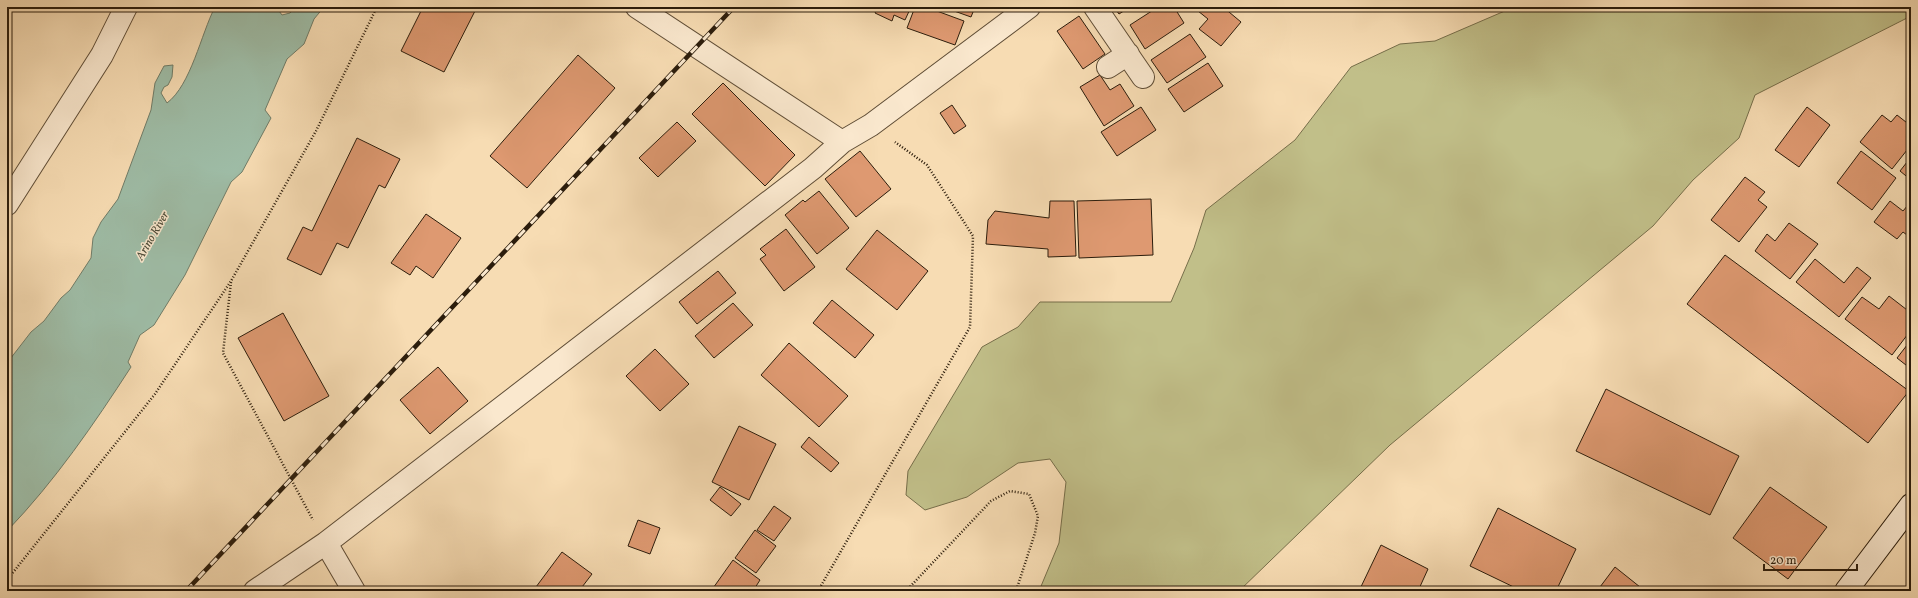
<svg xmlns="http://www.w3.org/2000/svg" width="1918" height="598" font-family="Vollkorn,serif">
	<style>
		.green { fill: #c1bf89; stroke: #766e4a }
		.water { fill: #9ebca6; stroke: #707c68 }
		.building { fill: #de9971; stroke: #2c1d0c }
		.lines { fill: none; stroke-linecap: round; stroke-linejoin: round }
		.street-casing { stroke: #5f4d36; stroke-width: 24 }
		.secondary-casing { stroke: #2c1d0c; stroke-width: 24 }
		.path { stroke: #2c1d0c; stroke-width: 2.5; stroke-dasharray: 1 2; stroke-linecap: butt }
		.street { stroke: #fae8ce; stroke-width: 22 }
		.secondary { stroke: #fae8ce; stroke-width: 22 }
		.rail-casing { stroke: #2c1d0c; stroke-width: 4.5 }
		.rail { stroke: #fae8ce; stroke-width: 3; stroke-dasharray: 9; stroke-linecap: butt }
		.labels { text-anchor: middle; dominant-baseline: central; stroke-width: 3; stroke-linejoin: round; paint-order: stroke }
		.water-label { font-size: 12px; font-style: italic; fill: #4e4d3a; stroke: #fae8ce }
	</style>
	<rect width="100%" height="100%" fill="#f7dcb3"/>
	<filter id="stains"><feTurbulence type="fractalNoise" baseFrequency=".005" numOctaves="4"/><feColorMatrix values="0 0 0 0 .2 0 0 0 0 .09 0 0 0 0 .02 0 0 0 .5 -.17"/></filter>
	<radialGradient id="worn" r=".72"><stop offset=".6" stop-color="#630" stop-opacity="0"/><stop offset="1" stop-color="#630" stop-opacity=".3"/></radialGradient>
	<path class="green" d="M1514,7H1911V16L1755,95L1739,138L1693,180L1653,226L1390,445L1239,591H1039L1059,543L1066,482L1050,459L1018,463L967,497L925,510L906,495L908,471L982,347L1018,327L1040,302H1171L1194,248L1206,210L1295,140L1351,67L1400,44L1435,41Z"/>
	<path class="water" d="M215,7H276L282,15L290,13L295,7H324L314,19L304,44L287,59L265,110L271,118L242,172L231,182L185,275L154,325L140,335L128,362L131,367C94,424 55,481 7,531V363L31,332L44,321L61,298L70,290L91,258L93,238L101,222L118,199L151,110L155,83L164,66L173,65L172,77L168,85L164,87L161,93L167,103C191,85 201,34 215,7Z"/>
	<path class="building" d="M423,7H477L444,72L401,51Z
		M878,7H911L905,20L894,15L892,21L875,13Z
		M915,7H926L964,21L955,45L907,28Z
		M943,7H975L971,17Z
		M1114,7H1130L1119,14Z
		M1158,7H1174L1184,23L1145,49L1130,25Z
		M1193,7H1223L1241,22L1221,46L1199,29L1208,19Z
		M1079,16L1105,54L1083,69L1057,31Z
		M1190,34L1206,57L1167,83L1151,60Z
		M578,55L615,88L527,188L490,156Z
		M1208,63L1223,86L1184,112L1168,89Z
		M1100,75L1110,90L1120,84L1134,106L1104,126L1080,87Z
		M723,83L795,155L765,186L692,114Z
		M952,105L966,126L954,134L940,113Z
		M1141,107L1156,130L1117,156L1101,132Z
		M1807,107L1830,125L1799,167L1775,150Z
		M1882,115L1891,122L1897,115L1911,126V145L1892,169L1860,142Z
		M677,122L696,141L658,177L639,158Z
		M357,138L400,159L385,188L379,185L348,248L337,243L321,275L287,259L303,227L312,231Z
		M860,151L891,189L856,217L825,179Z
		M1861,151L1896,178L1872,210L1837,183Z
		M1911,157V180L1900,171Z
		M1745,177L1765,192L1758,200L1767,207L1739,242L1711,220Z
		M819,191L849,228L817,254L785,215L803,200L805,202Z
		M1151,199L1153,255L1079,258L1077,201Z
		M1050,201H1074L1076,256L1048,257V249L986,244L988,220L995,211L1049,218Z
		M1890,201L1903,211L1908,205L1911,207V238L1903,232L1897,239L1874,222Z
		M426,214L461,238L433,278L416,266L410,275L391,263Z
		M1789,223L1818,244L1790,279L1755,251L1767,234L1775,241Z
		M786,229L815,267L784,291L760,259L766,255L760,249Z
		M877,230L928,271L897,310L846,269Z
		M1725,255L1909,391L1868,443L1687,304Z
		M1815,259L1844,283L1857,267L1871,278L1839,317L1796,282Z
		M718,271L736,293L697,324L679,302Z
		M1889,296L1911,313V330L1892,355L1845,319L1862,297L1879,309Z
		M832,300L874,335L855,358L813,323Z
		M733,303L753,325L714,358L695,336Z
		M283,313L329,396L284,421L238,338Z
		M1911,340V369L1897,358Z
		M789,343L848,396L819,427L761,375Z
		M655,349L689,384L660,411L626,376Z
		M438,367L468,401L430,434L400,400Z
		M1606,389L1739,456L1710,515L1576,451Z
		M739,426L776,444L749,500L712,482Z
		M809,437L839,463L831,472L801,447Z
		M720,487L741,504L731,516L710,500Z
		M1770,487L1827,527L1788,579L1733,538Z
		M774,506L791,518L774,541L757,530Z
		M1498,508L1576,549L1556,591H1522L1470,566Z
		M638,520L660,528L650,554L628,546Z
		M755,530L776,546L756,573L735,558Z
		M1381,545L1428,569L1418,591H1359Z
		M562,552L592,574L579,591H533Z
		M733,560L760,580L753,591H711Z
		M1615,567L1645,591H1597Z"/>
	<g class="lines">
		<defs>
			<path id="street" d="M637,7L842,142
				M1095,7L1143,77
				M1108,67L1128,54
				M7,204L102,55L126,7
				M255,591L326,543
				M354,591L326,543L813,168L842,142L871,125L1029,7"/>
			<path id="secondary" d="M1846,591L1911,505"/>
		</defs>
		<use href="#street" class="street-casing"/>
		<use href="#secondary" class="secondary-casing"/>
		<path class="path" d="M231,282L223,353L313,520
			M7,580L155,394L231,281L316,131L377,7
			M818,591L970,327L973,236L927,165L895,142
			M906,591L991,501L1010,491L1029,494L1038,516L1035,533L1016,591"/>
		<use href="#street" class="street"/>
		<use href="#secondary" class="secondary"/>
		<defs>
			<path id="rail" d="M186,591L734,7"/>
		</defs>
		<use href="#rail" class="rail-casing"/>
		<use href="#rail" class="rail"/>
	</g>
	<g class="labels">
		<g class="water-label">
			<text transform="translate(153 236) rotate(-60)">Arino River</text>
		</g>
	</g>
	<rect width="1918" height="598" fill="none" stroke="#f7dcb3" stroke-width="24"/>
	<rect x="8" y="8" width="1902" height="582" fill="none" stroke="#2c1d0c" stroke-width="2"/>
	<rect x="12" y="12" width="1894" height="574" fill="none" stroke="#2c1d0c"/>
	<path d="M1764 564v6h93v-6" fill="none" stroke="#2c1d0c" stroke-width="2"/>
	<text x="1770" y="564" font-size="12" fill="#2c1d0c" stroke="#fae8ce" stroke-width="3" paint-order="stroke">20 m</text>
	<rect width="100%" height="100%" filter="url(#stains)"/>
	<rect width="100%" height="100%" fill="url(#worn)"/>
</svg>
